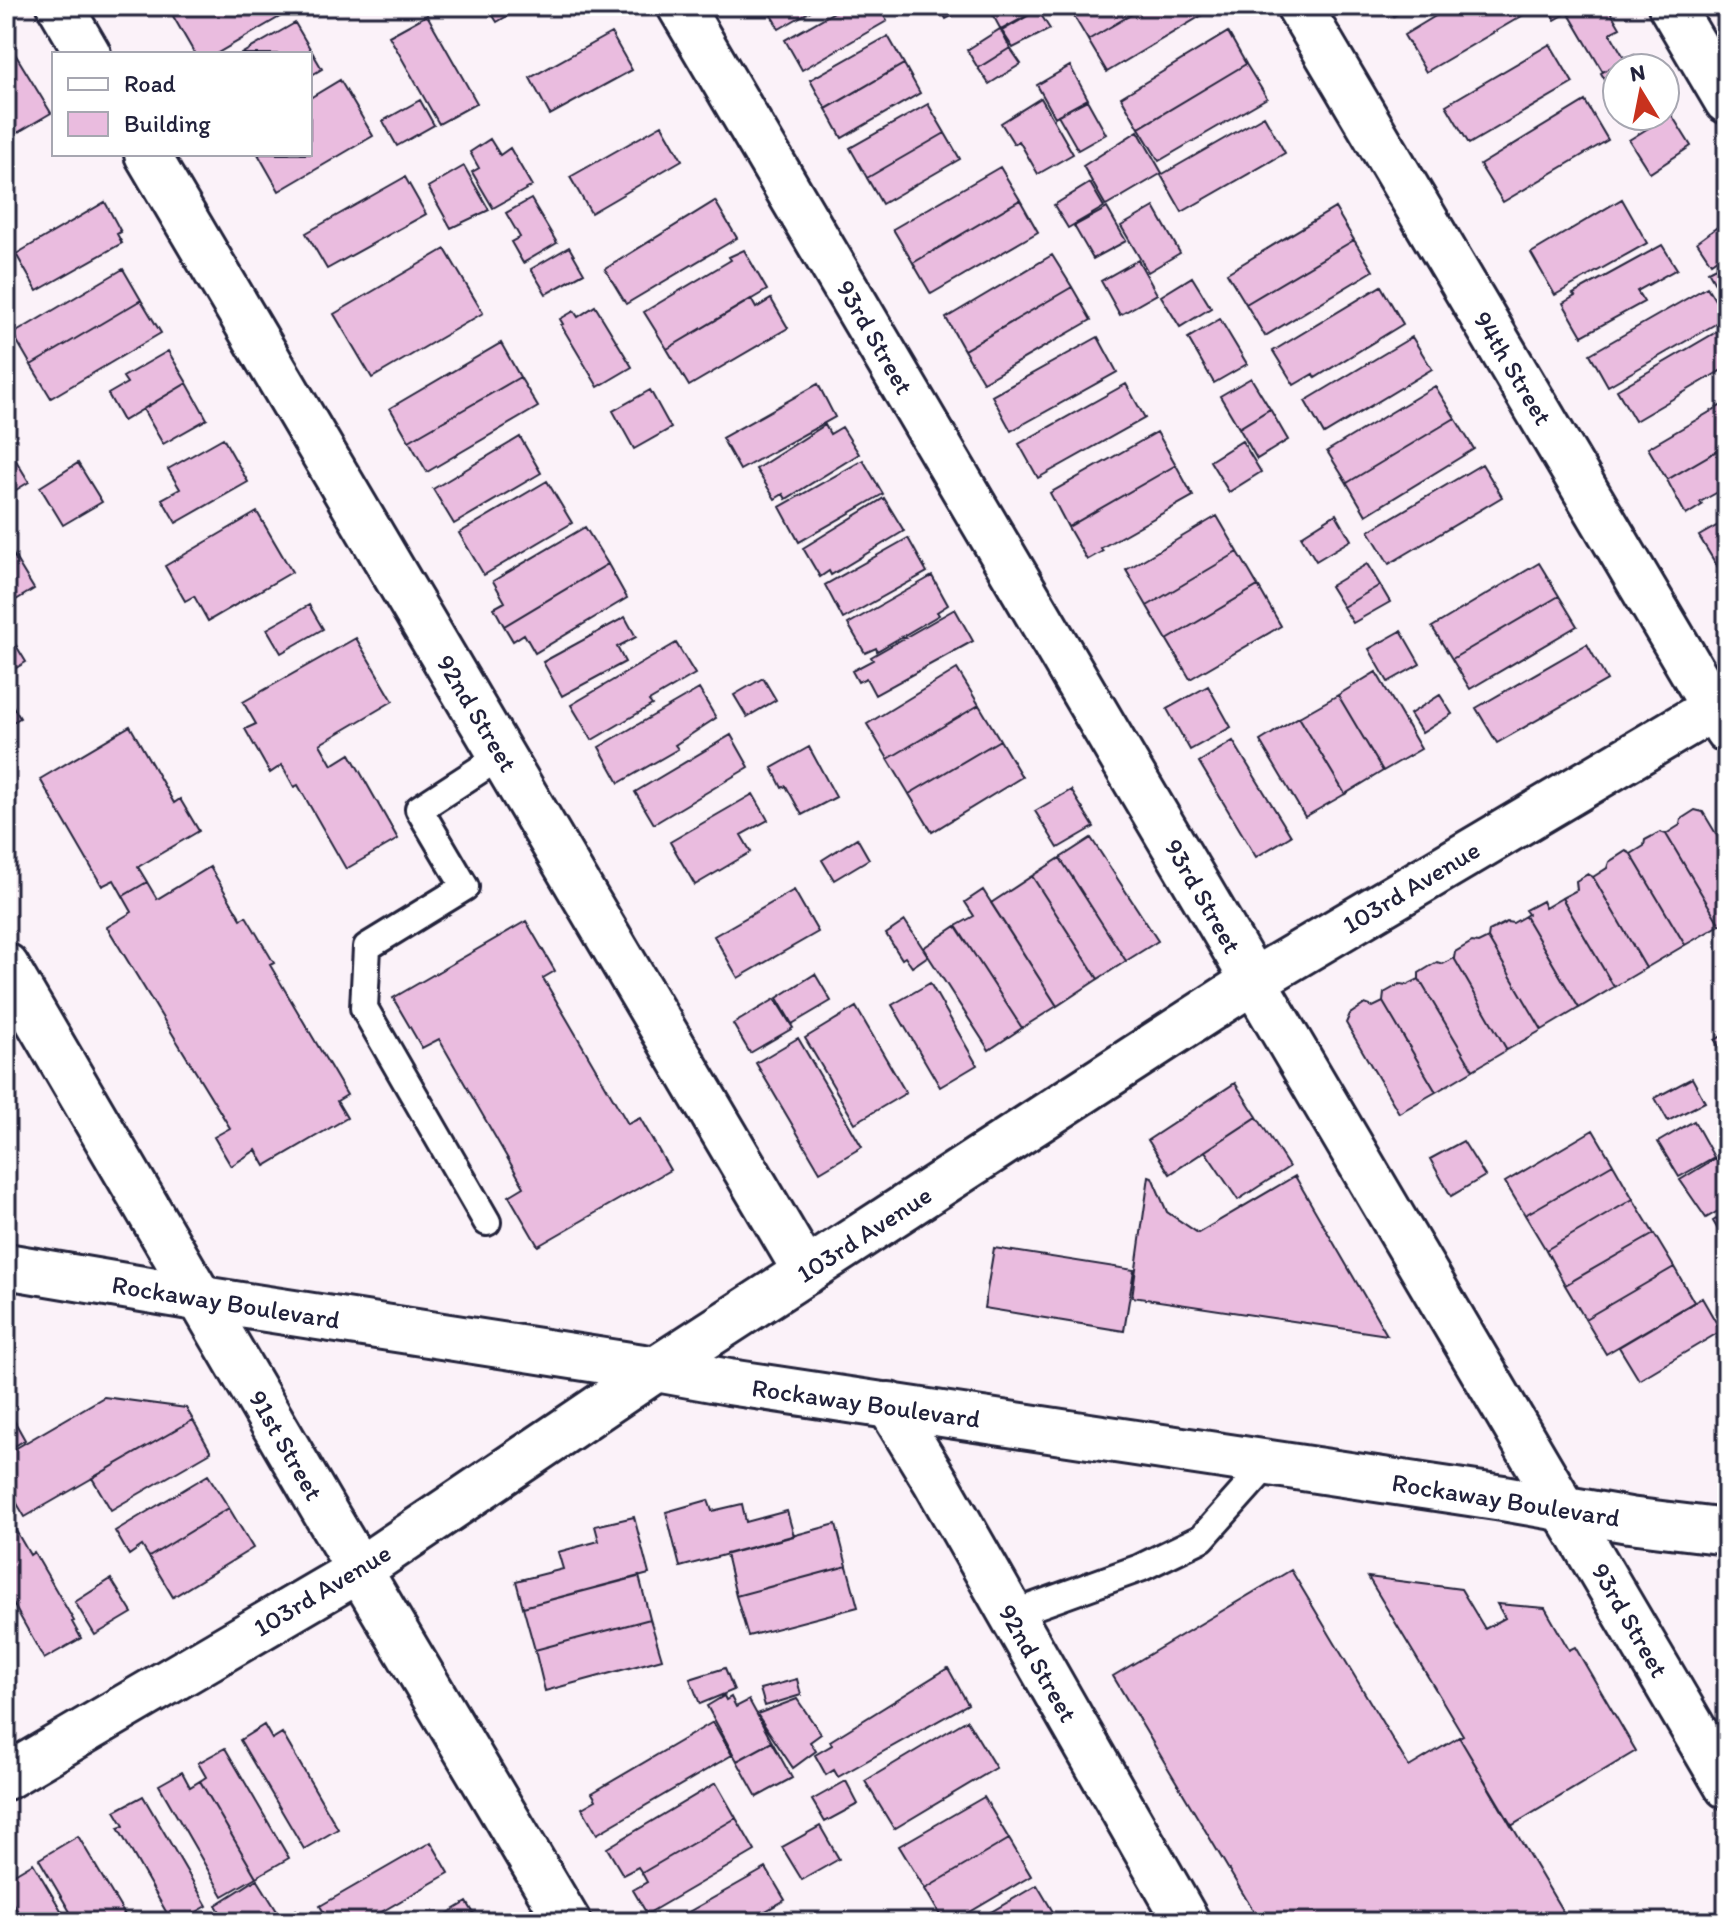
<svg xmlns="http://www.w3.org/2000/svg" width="1733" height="1928" font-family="Itim,sans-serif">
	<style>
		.building { fill: #eabcdf; stroke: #22223b; stroke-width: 2 }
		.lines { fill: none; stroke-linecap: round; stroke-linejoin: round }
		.service-casing { stroke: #22223b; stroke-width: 32 }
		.minor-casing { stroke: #22223b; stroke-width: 50 }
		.primary-casing { stroke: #22223b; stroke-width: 50 }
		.service { stroke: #fff; stroke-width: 26 }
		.minor { stroke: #fff; stroke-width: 44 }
		.primary { stroke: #fff; stroke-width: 44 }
		.labels { text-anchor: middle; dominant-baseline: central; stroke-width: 6; stroke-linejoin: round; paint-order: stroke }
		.street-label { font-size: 26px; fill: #22223b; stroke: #fff }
	</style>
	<rect width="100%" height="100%" fill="#fbf2f9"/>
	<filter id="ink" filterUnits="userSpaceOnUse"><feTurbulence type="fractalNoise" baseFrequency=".0125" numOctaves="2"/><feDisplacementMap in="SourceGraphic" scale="16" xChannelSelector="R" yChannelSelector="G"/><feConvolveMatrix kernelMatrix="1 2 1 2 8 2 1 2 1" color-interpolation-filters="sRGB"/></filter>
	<g filter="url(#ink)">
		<path class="building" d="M190,6H287L290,11L216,54H195L173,16Z
			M487,6H524L497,22Z
			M766,6H819L779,29Z
			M845,6H878L887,21L802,70L785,40Z
			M939,6H971L946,19Z
			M988,6H1040L1041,8L1001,30Z
			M1073,6H1146L1088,40L1069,8Z
			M1146,6H1213L1214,8L1107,72L1088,40Z
			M1388,6H1411L1394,16Z
			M1452,6H1529L1532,10L1426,72L1404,35Z
			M1547,6H1579L1555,20Z
			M1583,6H1607L1620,28L1610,33L1625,59L1603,72L1569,14Z
			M1038,10L1050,29L1013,48L1002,31Z
			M427,15L477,103L439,124L389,36Z
			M295,23L322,69L310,76V54H241Z
			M1000,29L1010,48L978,68L967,50Z
			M1228,32L1246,64L1139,128L1121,97Z
			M611,33L632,70L550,115L530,78Z
			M888,36L904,64L826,109L810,80Z
			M6,39L51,113L17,133L6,114Z
			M1550,44L1573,83L1469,144L1446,105Z
			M1010,48L1021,64L989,84L978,68Z
			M1634,54L1642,68H1617V100L1601,73Z
			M904,64L920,93L842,138L826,109Z
			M1246,64L1267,98L1159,161L1139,128Z
			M1070,66L1088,99L1055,117L1037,85Z
			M340,80L373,136L279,191L258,154H310V98Z
			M1041,98L1073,154L1038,174L1019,141L1014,144L1001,123Z
			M420,100L434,125L397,146L383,121Z
			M1087,100L1106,134L1078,150L1058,115Z
			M1585,101L1608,140L1503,202L1480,165Z
			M928,104L945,133L867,178L850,148Z
			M6,114L17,133L6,140Z
			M1671,114L1691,146L1650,173L1629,140Z
			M1264,116L1285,153L1182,212L1161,175Z
			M662,125L682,160L591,213L570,177Z
			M1138,131L1162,173L1106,206L1083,166Z
			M945,133L960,159L882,204L867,178Z
			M490,139L500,155L510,148L532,186L493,208L472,172L479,168L470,152Z
			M464,166L489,210L451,228L428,187Z
			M1000,167L1020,200L913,263L893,229Z
			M405,177L426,214L327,269L306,233Z
			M1090,183L1104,207L1068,228L1054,205Z
			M531,199L557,243L523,263L511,242L520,237L506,213Z
			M1622,199L1647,243L1555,295L1531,253Z
			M1020,200L1038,232L931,294L913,263Z
			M715,201L737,238L626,304L605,269Z
			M105,202L121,232L117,234L122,243L37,291L16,254Z
			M1154,207L1180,253L1148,272L1121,226Z
			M1107,208L1126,241L1093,259L1074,226Z
			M1335,208L1354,240L1246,304L1227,273Z
			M1727,220V252L1711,263L1697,242Z
			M1354,240L1373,271L1265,336L1246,304Z
			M1662,245L1677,269L1637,291L1644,302L1582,336L1563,303L1575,296L1573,294Z
			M569,247L584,273L546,294L531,269Z
			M445,249L483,313L372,378L334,314Z
			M744,250L767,290L667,349L644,312L731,260L729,257Z
			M1052,255L1072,287L964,350L946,318Z
			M1138,260L1157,294L1120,315L1101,281Z
			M1727,261V304L1708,271Z
			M123,269L141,300L31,365L13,334Z
			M1192,277L1211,308L1180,327L1161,296Z
			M1381,286L1403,324L1315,378L1313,374L1294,385L1273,351Z
			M1072,287L1091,320L983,382L964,350Z
			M1707,287L1726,318L1608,386L1590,354Z
			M751,299L756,308L771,299L788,328L689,386L667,349Z
			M141,300L161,333L51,398L31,365Z
			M595,306L632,367L598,387L561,325L563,324L560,319L574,311L578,317Z
			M1220,319L1247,364L1214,383L1188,338Z
			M1725,327L1727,367L1635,421L1617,390Z
			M1098,337L1117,372L1011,431L992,396Z
			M1412,337L1432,369L1324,434L1305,401Z
			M501,343L520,377L409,441L390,408Z
			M168,351L187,383L123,421L108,394L127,383L123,377Z
			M520,377L538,407L427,472L409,441Z
			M1251,378L1270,409L1239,428L1220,396Z
			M187,383L207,419L163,444L143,409Z
			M818,384L835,417L740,470L722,438Z
			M1126,384L1145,418L1038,478L1019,444Z
			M1435,386L1455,418L1347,483L1327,451Z
			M650,390L671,428L634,449L613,411Z
			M1727,402V445L1667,480L1648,448Z
			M1270,409L1288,440L1257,459L1239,428Z
			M1455,418L1474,449L1366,515L1347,483Z
			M825,425L830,434L842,427L859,454L786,499L783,494L775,499L756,469Z
			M1157,432L1176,465L1068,527L1050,493Z
			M520,437L541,473L454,524L433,489Z
			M223,438L248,482L176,523L162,499L180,489L168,469Z
			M1242,441L1261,472L1229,492L1210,461Z
			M6,444L29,482L6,496Z
			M1727,445V487L1700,502L1702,505L1686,515L1667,480Z
			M863,460L883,494L799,542L780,507Z
			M78,463L102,502L63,525L40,487Z
			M1482,464L1502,497L1389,564L1369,531Z
			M1176,465L1193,496L1101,548L1103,551L1087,560L1068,527Z
			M547,481L572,523L484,575L459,533Z
			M884,498L904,531L831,575L829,571L820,577L803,548Z
			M257,512L292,572L208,621L194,596L185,601L165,566Z
			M1336,514L1351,540L1316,561L1301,536Z
			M1217,516L1238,552L1147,606L1126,570Z
			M1727,520V564L1719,569L1699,536Z
			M585,527L608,564L504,626L494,608L505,602L493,581Z
			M908,538L927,572L843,619L825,585Z
			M6,542L14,556L6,561Z
			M1238,552L1258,586L1167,640L1147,606Z
			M14,556L34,589L6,606V561Z
			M1539,563L1559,596L1452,659L1432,627Z
			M608,564L627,598L535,653L524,634L513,641L504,626Z
			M1367,564L1380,585L1343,607L1330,586Z
			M1727,564V584L1719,569Z
			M932,576L948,605L937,612L939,615L877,651L876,648L865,653L848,624Z
			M1380,585L1390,602L1353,623L1343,607Z
			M1258,586L1281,626L1190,679L1167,640Z
			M1559,596L1577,626L1470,689L1452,659Z
			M309,605L323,629L281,653L267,629Z
			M955,609L973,641L875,695L866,678L858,682L852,671L873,660L871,657Z
			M625,617L636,637L617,647L625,662L562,696L543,662Z
			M6,629L26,662L6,674Z
			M1401,631L1420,664L1388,682L1369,649Z
			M356,638L393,701L320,744L332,765L350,754L398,839L346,869L298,785L294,787L282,765L270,773L245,729L256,724L243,702Z
			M676,643L695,674L649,701L652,705L592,740L571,705Z
			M1587,644L1607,680L1497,743L1476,708Z
			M957,669L979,705L888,759L867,724Z
			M1376,672L1421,749L1383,771L1338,695Z
			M763,678L776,700L747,717L734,695Z
			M1208,686L1231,727L1190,750L1167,709Z
			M699,689L716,718L675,745L678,749L619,783L599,747Z
			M6,695L20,718L6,726Z
			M1338,695L1383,771L1345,794L1299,717Z
			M1440,695L1452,714L1422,733L1410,714Z
			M979,705L1000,740L909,794L888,759Z
			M1299,717L1345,794L1305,817L1260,741Z
			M130,726L174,803L180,799L199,831L138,867L147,882L123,896L114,880L102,886L40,779Z
			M731,735L749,767L654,824L635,792Z
			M1000,740L1022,777L932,832L909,794Z
			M1233,741L1291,836L1256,857L1199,762Z
			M809,747L836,797L802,815L786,786L782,788L772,768Z
			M1071,790L1094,827L1058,848L1035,811Z
			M753,794L768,820L741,835L751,852L695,885L670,842Z
			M1695,810L1703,812L1727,852V921L1720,925L1666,834L1680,825L1681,819Z
			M1660,832L1666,834L1720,925L1685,945L1631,854L1644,846L1645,840Z
			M857,838L869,859L834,880L822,860Z
			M1091,838L1158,941L1126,961L1060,858Z
			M1626,851L1631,854L1685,945L1646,968L1593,877L1607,868L1609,862Z
			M1060,858L1126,961L1098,979L1032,876Z
			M210,867L241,919L246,916L274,963L270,965L347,1095L337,1101L347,1118L265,1166L256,1150L231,1166L214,1137L230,1128L107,927L132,912L123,896L147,882L157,899Z
			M1588,874L1593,877L1646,968L1614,987L1562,898L1577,890L1576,881Z
			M1032,876L1098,979L1057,1006L991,903Z
			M794,890L818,932L738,978L714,936Z
			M983,890L1057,1006L1022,1028L956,926L974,916L965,902Z
			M1562,898L1614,987L1579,1008L1525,916L1528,914L1525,910L1542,901L1545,908Z
			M1525,916L1579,1008L1542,1030L1488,938L1489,931L1507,922L1513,923Z
			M526,921L555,971L543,978L628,1124L640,1118L670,1170L538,1246L509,1196L524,1187L439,1039L422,1048L393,998Z
			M905,921L928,956L912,967L905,957L902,959L886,934Z
			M956,926L1022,1028L989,1050L923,948Z
			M1488,938L1542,1030L1507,1050L1454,958L1455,952L1472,942L1478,943Z
			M1454,958L1507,1050L1473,1070L1419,979V973L1437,962L1443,964Z
			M815,974L831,1001L792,1024L777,998Z
			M1419,979L1473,1070L1436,1092L1383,1002L1384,993L1400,984L1407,985Z
			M930,983L977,1065L940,1087L892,1005Z
			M775,999L793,1028L750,1053L733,1024Z
			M1383,1002L1436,1092L1399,1113L1346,1023L1350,1014L1365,1004L1373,1007Z
			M856,1007L906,1093L855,1123L805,1038Z
			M1727,1033V1061L1715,1040Z
			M798,1038L862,1147L820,1172L756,1063Z
			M1692,1078L1705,1102L1668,1121L1655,1098Z
			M1235,1083L1257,1117L1170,1174L1148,1140Z
			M1257,1117L1289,1167L1238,1200L1205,1151Z
			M1694,1121L1714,1157L1679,1177L1658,1142Z
			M1593,1130L1613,1164L1525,1215L1505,1182Z
			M1463,1141L1485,1176L1451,1196L1430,1159Z
			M1716,1158L1727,1174V1206L1706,1218L1680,1180Z
			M1613,1164L1633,1199L1546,1250L1525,1215Z
			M1149,1176L1152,1177L1167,1212L1198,1233L1295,1176L1387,1335L1132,1297Z
			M1633,1199L1654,1234L1565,1285L1546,1250Z
			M1727,1212V1251L1722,1242L1724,1240L1713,1221Z
			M1654,1234L1674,1267L1585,1319L1565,1285Z
			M994,1248L1134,1270L1124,1331L984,1308Z
			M1674,1267L1694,1302L1606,1354L1585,1319Z
			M1702,1298L1721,1331L1639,1380L1619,1347Z
			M1727,1333V1356L1717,1338Z
			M104,1397L186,1408L193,1420L25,1517L6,1485V1454Z
			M6,1406L25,1440L6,1451Z
			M193,1420L211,1452L111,1510L92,1478Z
			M208,1475L229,1508L149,1557L142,1546L129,1555L115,1531Z
			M708,1500L712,1511L742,1504L746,1522L787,1511L794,1536L680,1567L666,1512Z
			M229,1508L253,1548L173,1597L149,1557Z
			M8,1517L30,1555L34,1552L74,1621L72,1622L81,1638L44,1659L6,1591V1518Z
			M634,1517L649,1574L523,1607L516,1581L563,1569L558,1552L599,1541L595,1526Z
			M836,1524L847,1566L736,1596L726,1554Z
			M847,1566L858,1607L748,1636L736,1596Z
			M1291,1570L1409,1767L1459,1737L1569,1922H1260L1113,1676Z
			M639,1576L650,1619L535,1650L523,1607Z
			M1368,1577L1461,1589L1485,1629L1505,1618L1497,1604L1545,1608L1569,1650L1575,1647L1636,1751L1511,1826L1459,1737L1463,1735Z
			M111,1579L132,1613L95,1635L75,1602Z
			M650,1619L662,1659L545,1691L535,1650Z
			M725,1668L734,1690L700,1704L690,1679Z
			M948,1668L968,1704L838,1777L834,1770L826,1775L815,1755L832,1745L830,1741Z
			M797,1679L801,1695L765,1706L760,1689Z
			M724,1696L726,1700L731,1697L736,1707L749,1700L772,1742L737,1761L707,1706Z
			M797,1699L821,1734L810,1742L816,1751L793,1768L757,1714Z
			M967,1720L996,1768L894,1829L865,1781Z
			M713,1722L732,1755L597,1834L582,1808L596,1800L592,1793Z
			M264,1725L272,1739L282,1733L338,1829L304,1849L240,1740Z
			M772,1742L792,1778L757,1797L737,1761Z
			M225,1748L289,1858L256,1877L200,1781L206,1777L198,1763Z
			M182,1772L190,1787L200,1781L256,1877L223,1896L159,1785Z
			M846,1781L858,1804L825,1822L812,1800Z
			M716,1783L736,1818L642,1873L638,1867L623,1875L607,1848Z
			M143,1796L207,1906L179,1922H172L118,1828L124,1826L115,1811Z
			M984,1797L1009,1839L925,1889L899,1846Z
			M736,1818L755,1851L647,1914L633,1890L647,1882L642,1873Z
			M820,1826L839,1859L802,1880L782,1847Z
			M78,1836L129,1922H76L39,1859Z
			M1009,1839L1031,1876L953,1922H944L925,1889Z
			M431,1842L449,1873L364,1922H330L320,1906Z
			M33,1863L68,1922H24L6,1892V1879Z
			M766,1868L785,1900L746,1922H671Z
			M257,1879L280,1916L271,1922H226L216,1905Z
			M1037,1885L1059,1922H974Z
			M467,1902L479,1922H433Z
			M296,1910L303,1922H276Z"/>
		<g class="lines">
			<defs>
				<path id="service" d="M487,1222L364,1008L367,947L465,887L419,809L502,755
					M1010,1615L1140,1568L1202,1538L1268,1464"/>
				<path id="minor" d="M60,6L88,54
					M680,6L1727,1786
					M1299,6L1727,730
					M1671,6L1727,101
					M147,154L806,1272
					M6,966L326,1514L568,1922
					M889,1405L936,1482L1187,1922
					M6,1777L359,1570L656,1369L1253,981L1727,700"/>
				<path id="primary" d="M6,1266L202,1299L656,1369L729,1382L1503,1498L1629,1520L1727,1532"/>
			</defs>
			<use href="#service" class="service-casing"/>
			<use href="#minor" class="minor-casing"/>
			<use href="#primary" class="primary-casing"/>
			<use href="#service" class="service"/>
			<use href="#minor" class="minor"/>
			<use href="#primary" class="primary"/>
		</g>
	</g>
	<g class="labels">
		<g class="street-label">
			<text transform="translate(875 337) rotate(60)">93rd Street</text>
			<text transform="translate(1513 368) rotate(59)">94th Street</text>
			<text transform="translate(477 713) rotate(59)">92nd Street</text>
			<text transform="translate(1411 887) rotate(-31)">103rd Avenue</text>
			<text transform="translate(1203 896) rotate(60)">93rd Street</text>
			<text transform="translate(864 1234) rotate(-33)">103rd Avenue</text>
			<text transform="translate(226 1302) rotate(9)">Rockaway Boulevard</text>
			<text transform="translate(866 1403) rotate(8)">Rockaway Boulevard</text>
			<text transform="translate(286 1445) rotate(60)">91st Street</text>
			<text transform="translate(1506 1500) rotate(9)">Rockaway Boulevard</text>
			<text transform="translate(322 1590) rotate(-31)">103rd Avenue</text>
			<text transform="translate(1630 1620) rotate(60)">93rd Street</text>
			<text transform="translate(1038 1663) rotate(60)">92nd Street</text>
		</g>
	</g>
	<rect width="1733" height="1928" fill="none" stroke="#fff" stroke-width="32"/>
	<rect x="16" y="16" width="1701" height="1896" fill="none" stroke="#22223b" stroke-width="3" filter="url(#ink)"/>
	<rect x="52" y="52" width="260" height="104" fill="#ffffff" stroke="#a7a7b1" stroke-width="2"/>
	<rect x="68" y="78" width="40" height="12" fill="#ffffff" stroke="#a7a7b1" stroke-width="2"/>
	<text x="124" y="92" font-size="24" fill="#22223b">Road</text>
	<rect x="68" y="112" width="40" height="24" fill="#eabcdf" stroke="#a7a7b1" stroke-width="2"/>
	<text x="124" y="132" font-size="24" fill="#22223b">Building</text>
	<g transform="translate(1641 92) rotate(350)"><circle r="38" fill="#ffffff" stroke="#a7a7b1" stroke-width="2"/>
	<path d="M0-6L14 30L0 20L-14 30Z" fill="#c8321e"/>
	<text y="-12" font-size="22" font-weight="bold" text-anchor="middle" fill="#22223b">N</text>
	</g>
</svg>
